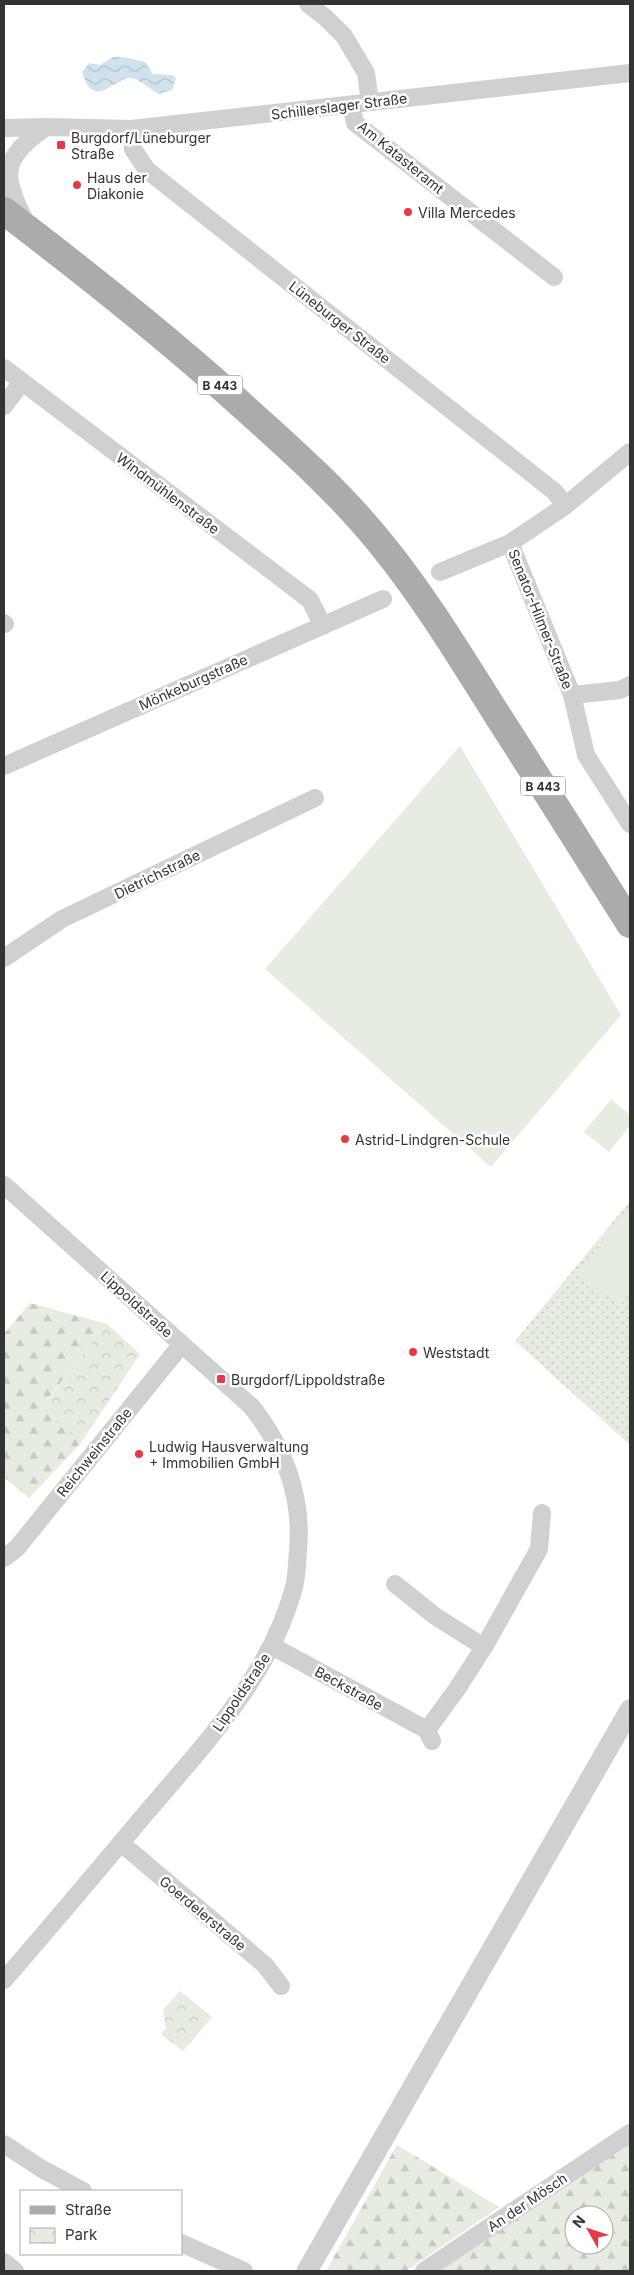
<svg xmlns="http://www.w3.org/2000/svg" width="634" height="2275" font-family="Inter,sans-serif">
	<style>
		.grass { fill: url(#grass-dots) }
		.forest { fill: url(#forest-firs); fill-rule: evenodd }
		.park { fill: url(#park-crowns) }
		.garden { fill: #e6ecdf }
		.water { fill: url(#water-waves) }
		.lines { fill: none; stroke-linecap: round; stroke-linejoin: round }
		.minor { stroke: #d0d0d0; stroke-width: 18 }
		.tertiary { stroke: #d0d0d0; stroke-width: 21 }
		.primary { stroke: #ababab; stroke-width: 28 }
		.poi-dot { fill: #e63946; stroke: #fff; stroke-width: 2 }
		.labels { text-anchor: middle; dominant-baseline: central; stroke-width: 5; stroke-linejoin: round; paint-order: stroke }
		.shield { fill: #fff; stroke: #707070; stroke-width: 1 }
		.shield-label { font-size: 12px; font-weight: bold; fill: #333 }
		.street-label { font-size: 14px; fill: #333; stroke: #fff }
		.poi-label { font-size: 14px; fill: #333; stroke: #fff; text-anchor: start }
	</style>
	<defs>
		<pattern id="grass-dots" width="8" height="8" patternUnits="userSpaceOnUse" patternTransform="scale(1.25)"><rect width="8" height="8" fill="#e6ecdf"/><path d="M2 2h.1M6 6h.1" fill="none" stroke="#c6cbc0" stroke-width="1.8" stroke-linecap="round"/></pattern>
		<pattern id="forest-firs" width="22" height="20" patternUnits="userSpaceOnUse" patternTransform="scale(1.25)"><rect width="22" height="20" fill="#e6ecdf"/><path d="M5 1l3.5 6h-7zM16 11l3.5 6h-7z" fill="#c6cbc0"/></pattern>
		<pattern id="park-crowns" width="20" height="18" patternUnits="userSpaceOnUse" patternTransform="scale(1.25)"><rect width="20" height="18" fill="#e6ecdf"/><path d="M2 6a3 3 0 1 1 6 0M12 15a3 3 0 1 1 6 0" fill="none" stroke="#c6cbc0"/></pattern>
		<pattern id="water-waves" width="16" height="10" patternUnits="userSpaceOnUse" patternTransform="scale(1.25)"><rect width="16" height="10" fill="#cfe2ee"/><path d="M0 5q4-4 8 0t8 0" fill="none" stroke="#b2c2cd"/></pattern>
	</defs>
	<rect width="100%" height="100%" fill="#fff"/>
	<path class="grass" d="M630,1201V1445L515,1341Z"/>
	<path class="forest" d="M30,1303L107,1324L42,1406L81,1443L29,1498L4,1477V1334Z
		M630,2141V2271H438ZM574,2215H604V2245H574Z
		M397,2145L499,2207L406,2271H326Z"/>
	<path class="park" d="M107,1324L140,1354L81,1443L42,1407Z
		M180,1991L212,2017L183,2051L161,2034L166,2028L163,2010Z"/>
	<path class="garden" d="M460,746L621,1015L491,1167L265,969Z
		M611,1099L630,1115V1126L609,1152L584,1132Z
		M630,1210V1293L619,1306L578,1272Z"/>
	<path class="water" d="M113,57H124L145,62L153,74L172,75L176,78L172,90L159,94C150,90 141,80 131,78C115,76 94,113 82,72L89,63L100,65Z"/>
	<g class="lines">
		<path class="minor" d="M308,4L326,18L344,36L366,73L370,102
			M351,105L355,123L554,277
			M4,128L47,127L131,129L630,73
			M131,129L133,149L147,170L555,492L565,506
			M26,223C2,174 0,160 46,127
			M4,368L310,600L323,626
			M4,406L22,382
			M510,543L572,695L586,755L630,824
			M440,572L510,543L565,506L630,452
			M4,623L5,624
			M572,695L620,690L630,685
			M4,766L383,599
			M4,958L62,919L315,798
			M4,1185L251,1406C284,1447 303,1497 298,1550C297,1562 297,1576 294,1587C271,1675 203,1746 146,1813C99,1869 52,1925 4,1980
			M4,1558L17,1548L182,1344
			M395,1584L435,1616L484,1647
			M272,1646L427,1730L432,1741
			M427,1730L457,1689L484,1647L539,1549L542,1513
			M121,1843L265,1965L281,1986
			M4,2144L42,2169L83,2191
			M181,2243L244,2271
			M4,2262L15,2271
			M424,2271L630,2133"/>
		<path class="tertiary" d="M307,2271L630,1710"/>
		<path class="primary" d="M4,211C87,274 169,339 246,409C294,452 342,495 382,545C425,598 460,656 496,713C541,783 586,854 630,924"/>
	</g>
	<g class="poi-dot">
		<rect x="56" y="140" width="10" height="10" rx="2.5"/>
		<circle cx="77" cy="185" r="5"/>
		<circle cx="408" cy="212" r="5"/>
		<circle cx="345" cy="1139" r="5"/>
		<circle cx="413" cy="1352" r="5"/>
		<rect x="216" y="1374" width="10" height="10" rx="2.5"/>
		<circle cx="139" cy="1454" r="5"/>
	</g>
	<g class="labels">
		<g class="shield">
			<rect x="197.5" y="375.5" width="45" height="19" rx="4"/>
			<rect x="520.5" y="776.5" width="45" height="19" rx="4"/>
		</g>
		<g class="shield-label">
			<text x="220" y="385">B 443</text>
			<text x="543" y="786">B 443</text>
		</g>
		<g class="street-label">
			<text transform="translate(339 106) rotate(-7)">Schillerslager Straße</text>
			<text transform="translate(401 157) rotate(39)">Am Katasteramt</text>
			<text transform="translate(340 322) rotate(38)">Lüneburger Straße</text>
			<text transform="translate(168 493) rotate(37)">Windmühlenstraße</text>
			<text transform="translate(541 619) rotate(68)">Senator-Hilmer-Straße</text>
			<text transform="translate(193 682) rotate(-24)">Mönkeburgstraße</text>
			<text transform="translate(157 874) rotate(-26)">Dietrichstraße</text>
			<text transform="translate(137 1304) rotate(42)">Lippoldstraße</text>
			<text transform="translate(94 1452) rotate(-51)">Reichweinstraße</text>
			<text transform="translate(349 1688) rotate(29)">Beckstraße</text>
			<text transform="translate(241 1692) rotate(-56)">Lippoldstraße</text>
			<text transform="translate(203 1913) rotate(40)">Goerdelerstraße</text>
			<text transform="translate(527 2202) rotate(-34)">An der Mösch</text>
		</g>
		<g class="poi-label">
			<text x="71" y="137">Burgdorf/Lüneburger<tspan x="71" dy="16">Straße</tspan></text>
			<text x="87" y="177">Haus der<tspan x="87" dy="16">Diakonie</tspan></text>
			<text x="418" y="212">Villa Mercedes</text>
			<text x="355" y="1139">Astrid-Lindgren-Schule</text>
			<text x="423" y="1352">Weststadt</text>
			<text x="231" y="1379">Burgdorf/Lippoldstraße</text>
			<text x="149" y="1446">Ludwig Hausverwaltung<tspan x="149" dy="16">+ Immobilien GmbH</tspan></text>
		</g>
	</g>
	<rect width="634" height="2275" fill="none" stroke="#333333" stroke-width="10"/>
	<rect x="20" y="2190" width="162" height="65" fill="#ffffff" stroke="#adadad"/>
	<rect x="30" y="2206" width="25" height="8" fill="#ababab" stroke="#adadad"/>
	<text x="65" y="2215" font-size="15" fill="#333333">Straße</text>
	<rect x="30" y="2228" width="25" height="15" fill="url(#park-crowns)" stroke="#adadad"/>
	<text x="65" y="2240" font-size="15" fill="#333333">Park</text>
	<g transform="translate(589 2230) rotate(309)"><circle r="24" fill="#ffffff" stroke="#adadad"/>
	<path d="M0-4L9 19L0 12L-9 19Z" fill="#e63946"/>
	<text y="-8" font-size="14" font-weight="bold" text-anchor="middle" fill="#333333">N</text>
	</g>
</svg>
